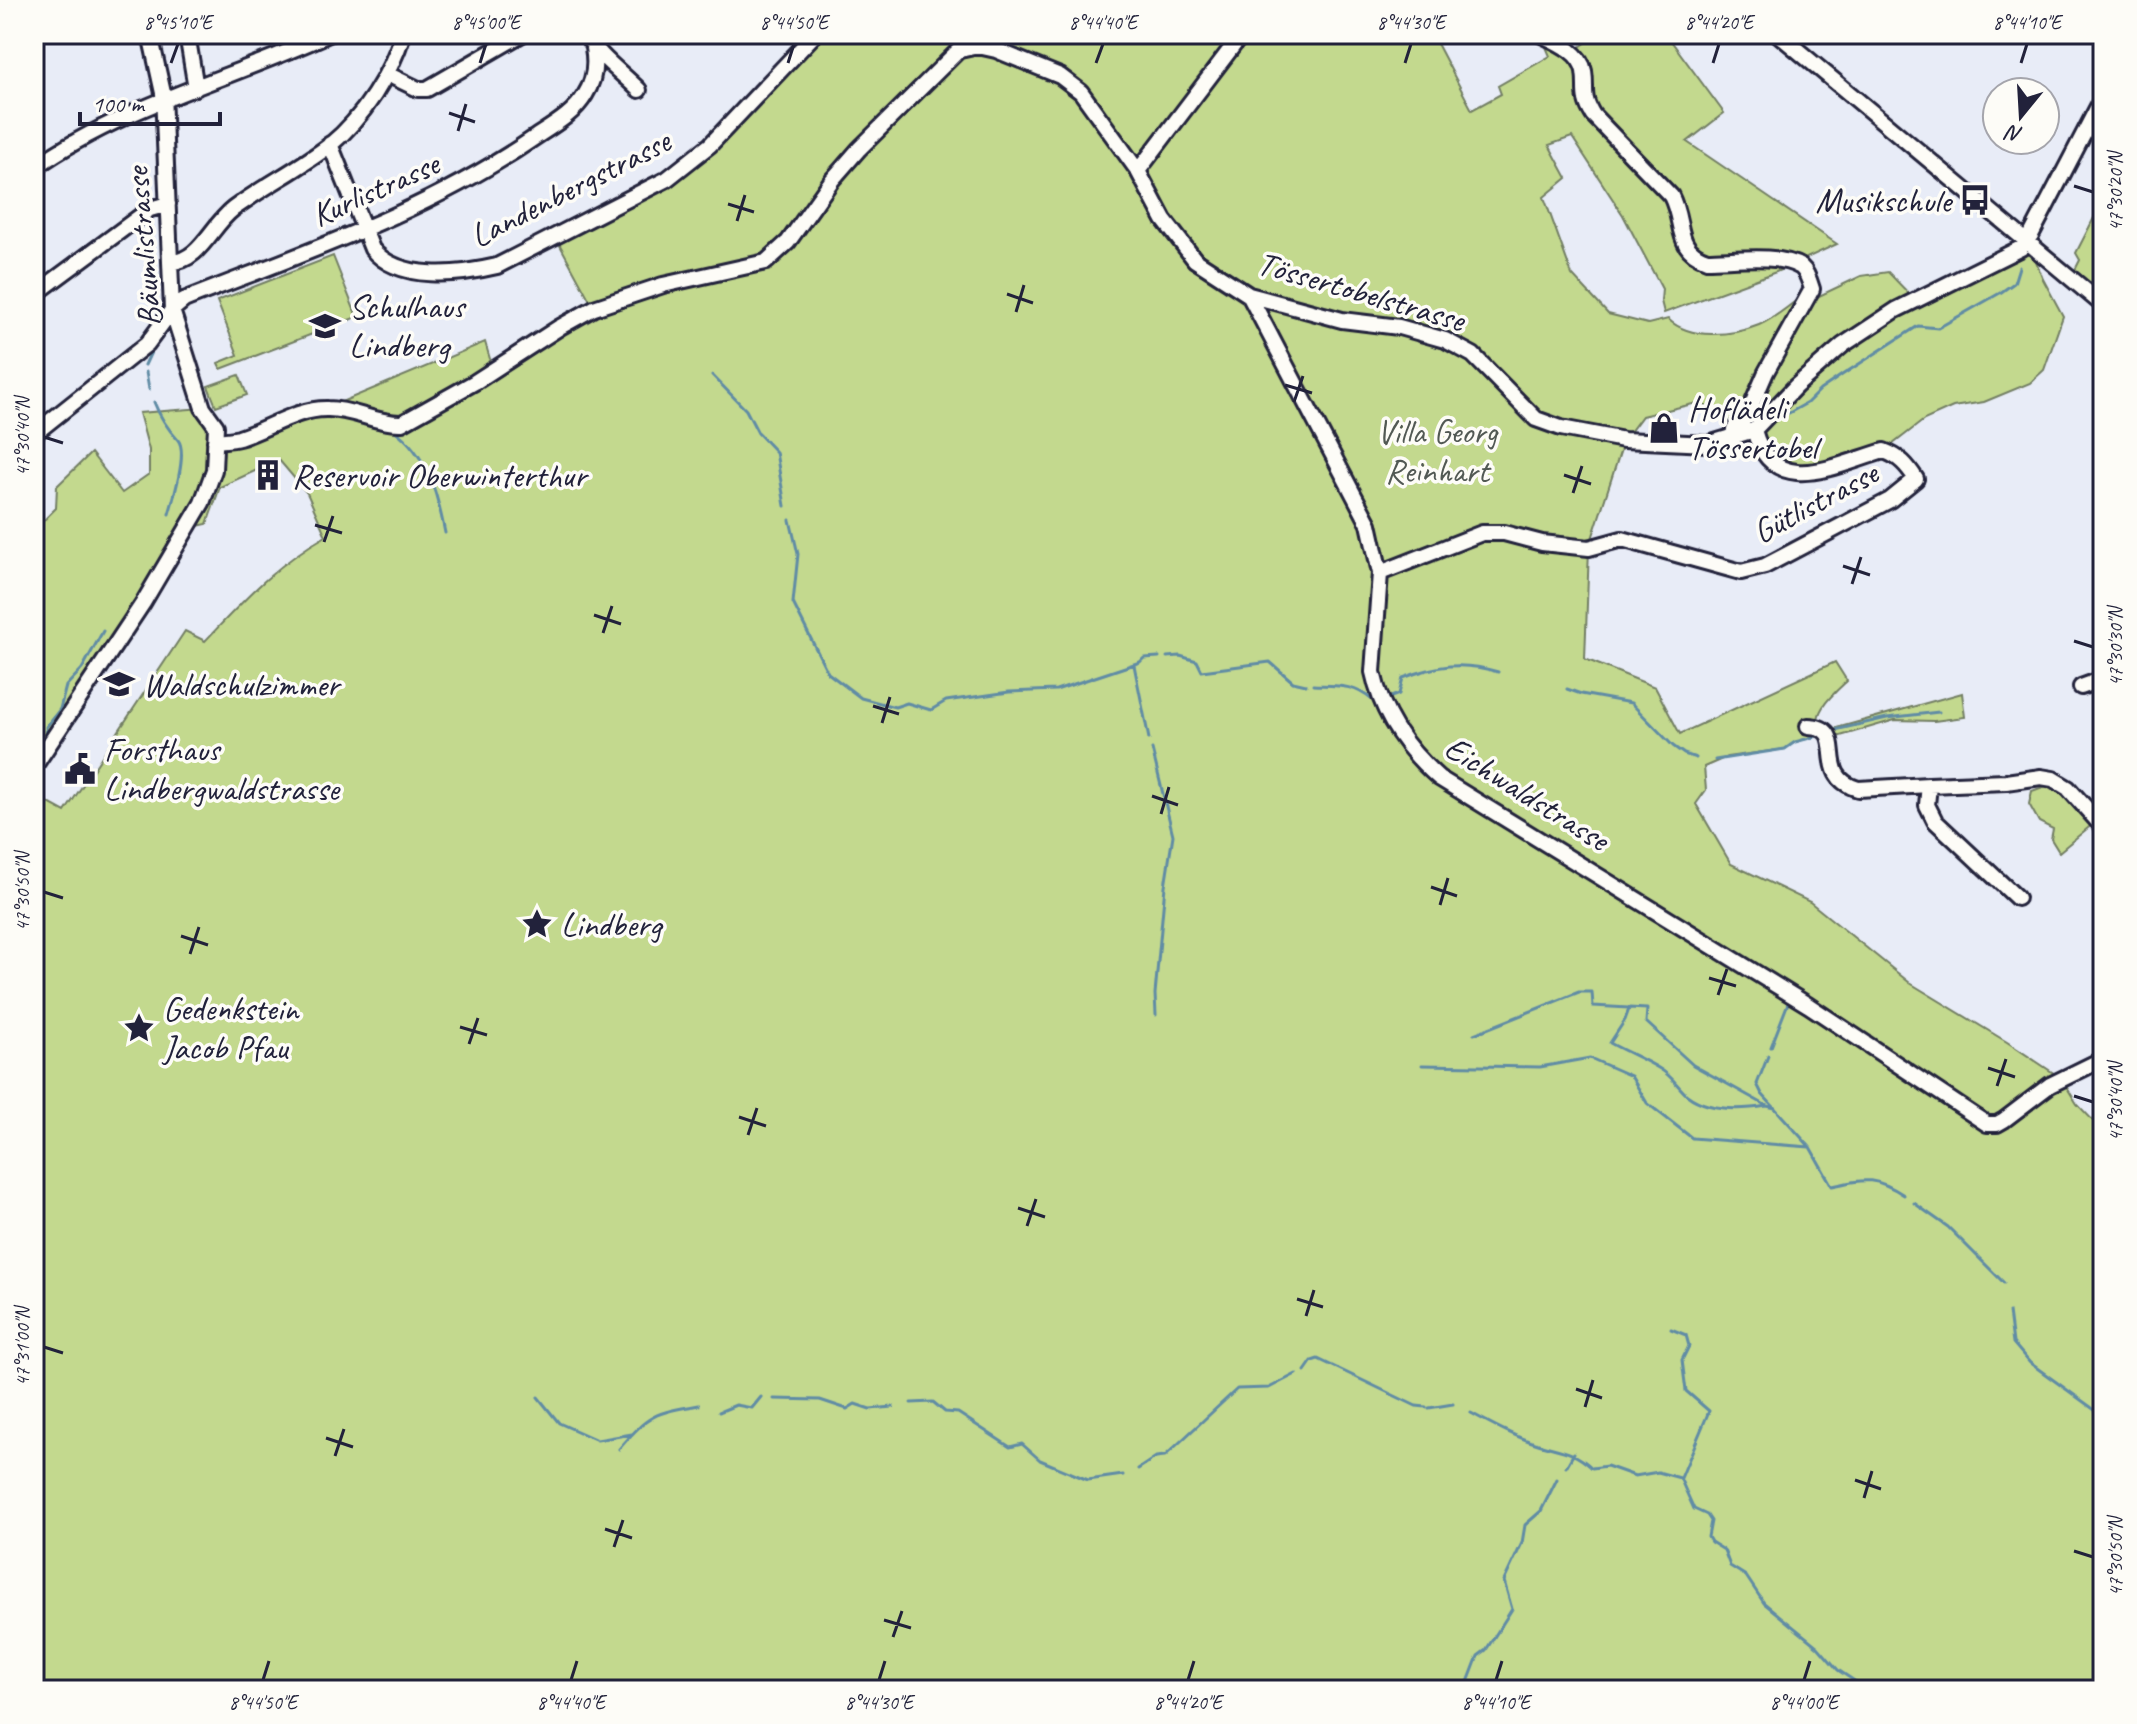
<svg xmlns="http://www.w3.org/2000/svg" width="2137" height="1724" font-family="Caveat,sans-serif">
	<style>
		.green { fill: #c3d98e; stroke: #727e64; stroke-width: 2 }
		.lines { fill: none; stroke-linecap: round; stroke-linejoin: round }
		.stream { stroke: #618ca5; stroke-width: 3 }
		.minor-casing { stroke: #22223b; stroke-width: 20 }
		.minor { stroke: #fdfcf7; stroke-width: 14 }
		.ticks { fill: none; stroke: #22223b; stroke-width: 3 }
		.labels { text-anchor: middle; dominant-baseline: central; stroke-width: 7; stroke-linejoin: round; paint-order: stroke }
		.street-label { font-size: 34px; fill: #22223b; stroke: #fdfcf7 }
		.poi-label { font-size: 34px; fill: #22223b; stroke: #fdfcf7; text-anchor: start }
		.park-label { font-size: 34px; fill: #525954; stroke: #fdfcf7 }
		.neatline { fill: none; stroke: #22223b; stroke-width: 3 }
		.ticks-label { font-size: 20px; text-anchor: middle; fill: #22223b }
	</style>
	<rect width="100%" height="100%" fill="#e8ecf7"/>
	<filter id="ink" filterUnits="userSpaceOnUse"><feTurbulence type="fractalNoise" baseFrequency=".0125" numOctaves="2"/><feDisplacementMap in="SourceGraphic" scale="16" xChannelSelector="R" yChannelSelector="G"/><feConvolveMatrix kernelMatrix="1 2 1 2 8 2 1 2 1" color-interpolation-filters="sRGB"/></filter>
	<g filter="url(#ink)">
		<path class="green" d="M815,34H1432L1472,110L1501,94L1498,86L1550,56L1541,35L1572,52L1599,34H1666L1724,113L1687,142L1837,244L1776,272L1664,313L1661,301L1662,289L1623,215L1572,137L1549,145L1567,178L1544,197L1572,275L1608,314L1648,324L1668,319C1690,340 1732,336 1759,325C1777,318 1795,300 1812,289L1817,297L1861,276L1888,272L1916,301L2021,248L2034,256L2043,279L2063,316L2044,370L2030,383L1984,402L1953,407L1924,420L1884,451L1783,471L1753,431L1733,438L1718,410L1697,403L1642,416L1624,440L1589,548L1585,659L1655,687L1680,734L1835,662L1847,681C1832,695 1809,714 1821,735L1795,742L1785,749L1727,757L1704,767L1706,790L1696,804L1731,864L1810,902L1910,983L2007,1042L2061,1078L2077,1104L2103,1131V1690H34V795L65,812L185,631L205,641C245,599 275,565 326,536L307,493L279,460L220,487L207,524L188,528L34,764V530L56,508L57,486L91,453L122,493L149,474V450L139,413L203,408L215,441L327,408L485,342L490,359L484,369L594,308L555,236L667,179Z
			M2098,210L2103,212V305L2071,278L2080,260L2076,253Z
			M333,256L357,317L221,369L218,363L238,355L217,301Z
			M239,375L247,395L216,406L208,386Z
			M1962,693L1965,717L1934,721L1895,720L1830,739L1826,731Z
			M2051,784L2057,786L2094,823L2059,852L2051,839L2053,829L2039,822L2029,804L2032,791Z"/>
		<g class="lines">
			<path class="stream" d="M145,365L151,352
				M146,372L149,389
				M712,375L746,410L758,433L776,452L785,506
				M154,402C159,415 168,429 178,440C188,452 174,497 169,514
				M1789,413L1807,403L1820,390L1842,375L1918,326L1938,328L2000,293L2014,283L2019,267
				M394,430C428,455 437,493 445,533
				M790,520L798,554L793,603L828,673L861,698L895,707L907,703L931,710L946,701L1009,692L1056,690L1140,662L1144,658L1159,657
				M1167,657L1180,656L1197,661L1202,671L1270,662L1293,682L1306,685
				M1134,665L1149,739
				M1313,685C1337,686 1354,684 1372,700
				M1567,689L1581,694L1631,703L1673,746L1684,754L1696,758
				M1391,697L1399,694L1403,678C1437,665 1462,661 1498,672
				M1835,730L1887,718L1939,712
				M47,736L46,727L60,709L66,686L82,669L103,631
				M1152,749L1173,835L1165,886L1155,994L1156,1015
				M1715,760L1785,749L1795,742L1821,735
				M1629,1009L1625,1020L1610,1043C1626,1052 1644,1059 1660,1069C1672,1076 1678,1087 1687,1095C1708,1111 1742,1110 1767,1106
				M1474,1034L1579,992H1592L1593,1006L1647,1009L1646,1022L1693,1065L1767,1106L1775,1108
				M1771,1047L1788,1003
				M1768,1056L1757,1084L1762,1094L1810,1147L1832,1186C1865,1179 1874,1176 1904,1195
				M1422,1065L1540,1067L1590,1058L1631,1076L1647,1103L1692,1138L1810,1147
				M1914,1203L1948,1227L2004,1283
				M2009,1312L2013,1343L2030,1363L2099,1413
				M1671,1329L1686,1335L1689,1346L1682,1360L1686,1391L1709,1411L1681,1478
				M1305,1371L1312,1361L1318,1359L1416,1406L1426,1407
				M538,1397L559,1423L597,1440L632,1434
				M774,1399L820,1400L847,1409L855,1404L870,1409L893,1407
				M911,1403L933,1402L945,1412L958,1413L1010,1447L1022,1444L1040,1460L1088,1480L1123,1475
				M1429,1408L1453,1404
				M719,1412L736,1405L752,1408L761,1397
				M1471,1413C1490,1423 1509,1434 1529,1441C1556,1451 1571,1448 1592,1468L1607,1466L1635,1476L1658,1472L1680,1478L1694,1509L1707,1515L1711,1521L1708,1537L1711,1542L1724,1550L1730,1566L1746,1576L1764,1603L1818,1647L1838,1670L1868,1690
				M619,1449C649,1414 654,1413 699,1405
				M1566,1467L1574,1453
				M1138,1469L1156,1457L1165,1456L1237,1389L1269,1388L1296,1374
				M1465,1690L1478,1656L1486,1650L1512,1609L1504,1581L1522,1543L1525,1525L1541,1511L1557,1479"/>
			<defs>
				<path id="minor" d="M187,34L196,88
					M586,34C597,55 621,72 639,90
					M1540,34C1556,42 1580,51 1584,71C1587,90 1581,96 1593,115L1671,196C1685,223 1674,249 1707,260C1733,260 1779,253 1801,267C1807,272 1810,282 1812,289L1766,372L1747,416L1734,429L1733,438
					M1778,34L2103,305
					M960,50L978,46L996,50L1060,76L1081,92L1138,171L1164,220L1195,260L1249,295L1342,320L1399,327L1445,340L1473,355L1536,419L1561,428L1624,440L1708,444L1754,430L1796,386L1843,345L1896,310L2021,248L2031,235L2103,97
					M387,74L418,89H427L522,34
					M330,144L372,249C399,282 459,275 497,266L667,179L710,145L815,34
					M34,168C123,105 230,79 329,34
					M1138,171L1242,34
					M171,262C200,261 211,226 233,209C264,186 299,169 330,145C364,117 390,75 403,34
					M34,295L150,209L168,204
					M1249,295L1369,524L1380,573L1373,672C1382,715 1406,749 1439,778L1808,1005L1987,1124H1997L2004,1120L2050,1085L2103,1059
					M34,434L147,344L172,310L184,300C303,253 427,212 534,138C552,126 574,114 585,95C594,81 596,64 593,48
					M215,441C223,440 232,440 239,438C268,429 298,408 328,409C354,409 377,424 402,423L475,382L560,327L594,308L663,285L766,262L788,242L832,180L859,149L964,45
					M1380,573L1482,533H1504L1542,543L1589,548L1622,539L1741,572L1765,566L1890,500L1916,479C1907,465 1900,457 1884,451C1835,465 1773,500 1754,430
					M2081,687L2103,679
					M1808,726C1852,727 1811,775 1858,789L1929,785
					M34,767L143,603L202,503L214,470L216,426L203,408L172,310L163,93L150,34
					M2017,898L1935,821L1927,805L1929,785L2006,782L2041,777L2053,779L2068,788L2103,827"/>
			</defs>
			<use href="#minor" class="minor-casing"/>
			<use href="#minor" class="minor"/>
		</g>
	</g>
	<path class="ticks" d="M171,63L178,44M480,63L486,44M788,63L794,44M1096,63L1103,44M1405,63L1411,44M1713,63L1719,44M2021,63L2027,44M449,113L475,122M458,131L466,104M2074,186L2093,192M728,204L754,212M737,221L745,195M1007,294L1033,303M1016,312L1024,285M1285,385L1312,393M1294,402L1303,376M44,437L63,443M1564,475L1591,484M1573,493L1582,466M315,525L342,533M324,542L333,516M1843,566L1870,575M1852,584L1861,557M594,615L621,624M603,633L612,606M2074,641L2093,647M873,706L899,714M882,723L890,697M1152,796L1178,805M1161,814L1169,787M1431,887L1457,896M44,892L63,898M1440,905L1448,878M181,936L208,945M190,954L199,927M1709,978L1736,986M1718,995L1727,969M460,1027L487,1035M469,1044L478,1018M1988,1068L2015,1077M1997,1086L2006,1059M2074,1096L2093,1102M739,1117L766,1126M748,1135L757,1108M1018,1208L1045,1217M1027,1226L1036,1199M1297,1299L1323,1307M1306,1316L1314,1290M44,1347L63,1353M1576,1389L1602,1398M1585,1407L1593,1380M326,1438L353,1447M335,1456L344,1429M1855,1480L1881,1489M1864,1498L1872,1471M605,1529L632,1538M614,1547L623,1520M2074,1551L2093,1557M884,1620L911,1628M893,1637L902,1611M263,1680L269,1661M571,1680L577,1661M879,1680L885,1661M1188,1680L1194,1661M1496,1680L1502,1661M1804,1680L1810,1661"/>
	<defs>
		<symbol id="bus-bare" viewBox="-9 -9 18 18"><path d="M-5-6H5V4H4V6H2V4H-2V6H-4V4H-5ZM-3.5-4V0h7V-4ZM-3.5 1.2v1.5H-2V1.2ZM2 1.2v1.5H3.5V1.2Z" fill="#22223b" stroke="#fdfcf7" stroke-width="2.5" paint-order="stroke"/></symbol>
		<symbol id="school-bare" viewBox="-9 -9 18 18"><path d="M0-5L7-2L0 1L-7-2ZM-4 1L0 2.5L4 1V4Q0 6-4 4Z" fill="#22223b" stroke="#fdfcf7" stroke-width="2.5" paint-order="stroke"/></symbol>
		<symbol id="shop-bare" viewBox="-9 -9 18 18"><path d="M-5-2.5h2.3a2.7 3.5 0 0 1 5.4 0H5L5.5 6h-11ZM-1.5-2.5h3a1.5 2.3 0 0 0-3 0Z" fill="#22223b" stroke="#fdfcf7" stroke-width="2.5" paint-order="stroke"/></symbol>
		<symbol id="building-bare" viewBox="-9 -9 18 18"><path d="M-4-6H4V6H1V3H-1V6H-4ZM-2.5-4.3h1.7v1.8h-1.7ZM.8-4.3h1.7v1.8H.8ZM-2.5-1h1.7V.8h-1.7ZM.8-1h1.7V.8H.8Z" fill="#22223b" stroke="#fdfcf7" stroke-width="2.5" paint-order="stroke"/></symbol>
		<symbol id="civic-bare" viewBox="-9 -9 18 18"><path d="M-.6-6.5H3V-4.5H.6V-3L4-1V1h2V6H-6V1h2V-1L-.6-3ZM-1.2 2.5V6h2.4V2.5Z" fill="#22223b" stroke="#fdfcf7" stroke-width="2.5" paint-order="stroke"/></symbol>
		<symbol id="sight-bare" viewBox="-9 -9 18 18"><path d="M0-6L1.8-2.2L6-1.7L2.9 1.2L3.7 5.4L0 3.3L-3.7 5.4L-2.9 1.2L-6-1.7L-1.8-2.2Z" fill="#22223b" stroke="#fdfcf7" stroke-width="2.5" paint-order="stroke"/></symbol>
	</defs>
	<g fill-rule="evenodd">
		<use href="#bus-bare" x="1953" y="178" width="44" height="44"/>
		<use href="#school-bare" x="303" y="304" width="44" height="44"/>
		<use href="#shop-bare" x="1642" y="406" width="44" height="44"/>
		<use href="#building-bare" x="246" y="453" width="44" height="44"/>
		<use href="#school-bare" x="97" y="662" width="44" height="44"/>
		<use href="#civic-bare" x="58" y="747" width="44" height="44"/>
		<use href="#sight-bare" x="515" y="902" width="44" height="44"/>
		<use href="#sight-bare" x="117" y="1006" width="44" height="44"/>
	</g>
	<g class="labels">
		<g class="street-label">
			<text transform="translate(570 188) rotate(-27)">Landenbergstrasse</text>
			<text transform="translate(375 189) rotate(-24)">Kurlistrasse</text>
			<text transform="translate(143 247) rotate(-95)">Bäumlistrasse</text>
			<text transform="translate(1361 291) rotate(16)">Tössertobelstrasse</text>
			<text transform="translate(1815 502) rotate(-28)">Gütlistrasse</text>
			<text transform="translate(1527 793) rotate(32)">Eichwaldstrasse</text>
		</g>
		<g class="poi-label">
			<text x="1951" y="200" text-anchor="end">Musikschule</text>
			<text x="349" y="306">Schulhaus<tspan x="349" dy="39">Lindberg</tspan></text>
			<text x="1688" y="408">Hoflädeli<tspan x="1688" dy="39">Tössertobel</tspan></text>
			<text x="292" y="475">Reservoir Oberwinterthur</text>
			<text x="143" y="684">Waldschulzimmer</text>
			<text x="104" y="749">Forsthaus<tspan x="104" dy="39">Lindbergwaldstrasse</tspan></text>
			<text x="561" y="924">Lindberg</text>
			<text x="163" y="1008">Gedenkstein<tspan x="163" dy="39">Jacob Pfau</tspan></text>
		</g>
		<g class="park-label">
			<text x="1437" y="431">Villa Georg<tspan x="1437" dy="39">Reinhart</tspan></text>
		</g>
	</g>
	<rect width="2137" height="1724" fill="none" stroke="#fdfcf7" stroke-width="88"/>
	<g transform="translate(2021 116) rotate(198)"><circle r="38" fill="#fdfcf7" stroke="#a5a5ac" stroke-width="2"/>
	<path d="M0-6L14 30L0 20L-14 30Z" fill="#22223b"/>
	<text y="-12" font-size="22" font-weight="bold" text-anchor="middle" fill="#22223b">N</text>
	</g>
	<path d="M80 112v12h140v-12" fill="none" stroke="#22223b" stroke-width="4"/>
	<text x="92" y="112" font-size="24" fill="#22223b" stroke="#fdfcf7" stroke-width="6" paint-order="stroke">100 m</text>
	<rect x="44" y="44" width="2049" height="1636" class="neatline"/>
	<g class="ticks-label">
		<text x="178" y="29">8°45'10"E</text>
		<text x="486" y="29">8°45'00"E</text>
		<text x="794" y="29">8°44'50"E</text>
		<text x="1103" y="29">8°44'40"E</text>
		<text x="1411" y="29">8°44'30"E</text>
		<text x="1719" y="29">8°44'20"E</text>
		<text x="2027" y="29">8°44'10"E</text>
		<text transform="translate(2115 192) rotate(-90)" y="7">47°30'20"N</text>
		<text transform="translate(22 437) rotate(-90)" y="7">47°30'40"N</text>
		<text transform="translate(2115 647) rotate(-90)" y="7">47°30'30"N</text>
		<text transform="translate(22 892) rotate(-90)" y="7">47°30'50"N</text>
		<text transform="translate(2115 1102) rotate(-90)" y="7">47°30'40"N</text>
		<text transform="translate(22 1347) rotate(-90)" y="7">47°31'00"N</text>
		<text transform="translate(2115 1557) rotate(-90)" y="7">47°30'50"N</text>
		<text x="263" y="1709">8°44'50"E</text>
		<text x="571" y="1709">8°44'40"E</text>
		<text x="879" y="1709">8°44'30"E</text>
		<text x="1188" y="1709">8°44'20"E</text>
		<text x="1496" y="1709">8°44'10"E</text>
		<text x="1804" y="1709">8°44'00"E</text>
	</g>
</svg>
